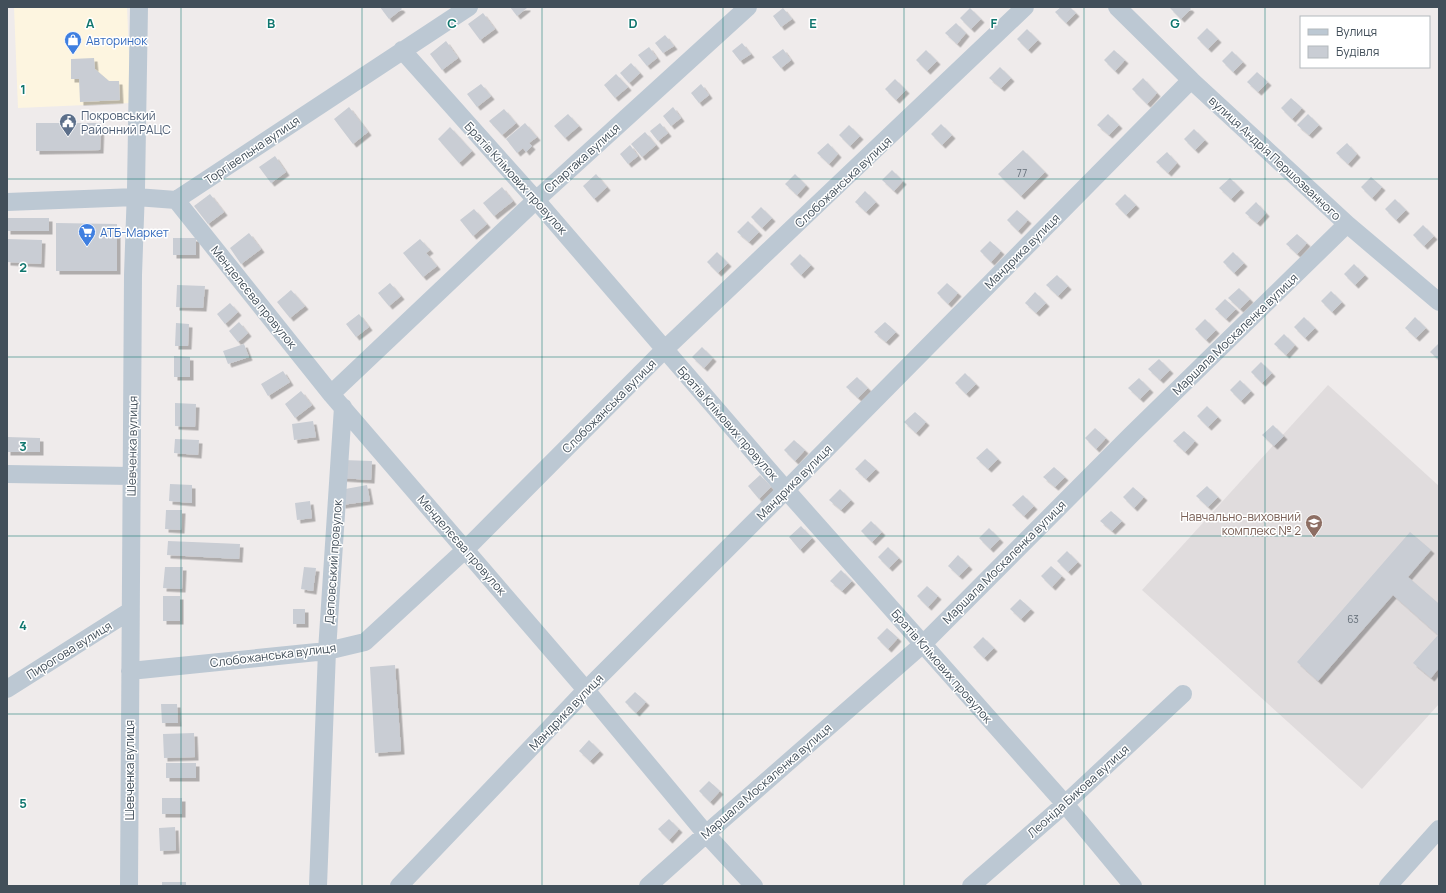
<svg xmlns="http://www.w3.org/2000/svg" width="1446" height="893" font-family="Manrope,sans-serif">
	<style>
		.commercial { fill: #fdf5e0 }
		.education { fill: #e0dcdd }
		.building { fill: #c9cdd4; filter: url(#shadow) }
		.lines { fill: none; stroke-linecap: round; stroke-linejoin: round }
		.minor { stroke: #bcc8d3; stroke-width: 18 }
		.grid { fill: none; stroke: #0f766e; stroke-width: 1; stroke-opacity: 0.55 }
		.labels { text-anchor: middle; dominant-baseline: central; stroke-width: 3; stroke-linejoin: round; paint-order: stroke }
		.number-label { font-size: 10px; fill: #646e78 }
		.shop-label { font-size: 12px; fill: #366cbe; stroke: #fff; text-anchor: start }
		.service-label { font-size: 12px; fill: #4e5e75; stroke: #fff; text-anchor: start }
		.street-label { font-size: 12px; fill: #424f5a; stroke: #fff }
		.education-label { font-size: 12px; fill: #785e54; stroke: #fff; text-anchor: end }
		.grid-label { font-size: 13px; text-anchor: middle; font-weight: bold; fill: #0f766e; stroke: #fff; stroke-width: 3; stroke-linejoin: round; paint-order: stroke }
	</style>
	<defs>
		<filter id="shadow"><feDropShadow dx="3.5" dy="3.5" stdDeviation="0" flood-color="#0004"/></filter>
	</defs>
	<rect width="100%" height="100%" fill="#efebeb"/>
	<path class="commercial" d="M14,7H127L131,103L18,108Z"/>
	<path class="education" d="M1328,385L1439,486V704L1362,789L1142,590Z"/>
	<path class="building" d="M380,7H400L402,9L389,19Z
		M510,7H527V8L517,16Z
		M1061,7H1070L1076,13L1066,23L1055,12Z
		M1171,7H1189L1191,9L1181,19L1170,8Z
		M783,8L792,19L781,27L773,16Z
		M970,8L981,19L971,29L960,18Z
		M483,13L495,29L480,40L468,24Z
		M956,23L966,33L957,44L945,33Z
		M1207,28L1218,39L1208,49L1197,38Z
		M1027,29L1038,40L1028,50L1017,39Z
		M665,35L674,46L663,53L655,43Z
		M446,41L458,58L442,70L430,54Z
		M742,43L751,54L740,61L732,51Z
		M649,47L657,58L647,66L638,55Z
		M783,49L791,60L781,68L772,57Z
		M926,50L937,61L927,71L916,60Z
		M1114,50L1125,60L1115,71L1104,60Z
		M1232,51L1243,62L1233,72L1222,61Z
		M94,58L95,69L109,81H119L120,100L80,102L79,79H71V59Z
		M631,63L640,73L629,83L620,73Z
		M1000,67L1011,78L1001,88L989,78Z
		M1257,72L1268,82L1258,92L1247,82Z
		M616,74L628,87L615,98L604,85Z
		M1143,78L1157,93L1147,104L1132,89Z
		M895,79L906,90L896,100L885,89Z
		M481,84L491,96L477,107L467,94Z
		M701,84L709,95L699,103L691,93Z
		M1291,98L1302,108L1292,119L1281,108Z
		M349,107L368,132L353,144L334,119Z
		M673,107L681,118L671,126L663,116Z
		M504,109L516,123L502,135L489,121Z
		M568,114L579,126L565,138L554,126Z
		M1108,114L1119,125L1109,135L1097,125Z
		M1308,114L1319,125L1309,135L1297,125Z
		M36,123H101L100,150L36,151Z
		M525,123L537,137L529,143L532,146L526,152L523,148L517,153L506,139Z
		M660,123L668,133L658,141L650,131Z
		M941,124L952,135L942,145L931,134Z
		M849,125L860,136L850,146L839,135Z
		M450,127L472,151L459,163L438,139Z
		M1194,129L1205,140L1195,150L1184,139Z
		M645,132L656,145L642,157L631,144Z
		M828,143L838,154L829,164L817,153Z
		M1347,143L1357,154L1348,164L1336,153Z
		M630,145L638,156L628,164L620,154Z
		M1023,150L1045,172L1021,196L998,174Z
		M1167,152L1177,163L1168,173L1156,162Z
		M275,156L286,172L271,183L259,167Z
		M892,170L903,181L894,191L882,180Z
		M596,174L607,187L594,199L583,186Z
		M795,174L806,185L797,195L785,184Z
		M1371,177L1382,187L1372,198L1361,187Z
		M1230,178L1241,189L1231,199L1219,188Z
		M502,187L513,201L494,216L483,203Z
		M865,191L876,202L866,212L855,202Z
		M210,194L224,212L208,224L194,206Z
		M1125,194L1136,205L1126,215L1115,204Z
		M1395,199L1406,210L1396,220L1385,209Z
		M1256,202L1266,213L1257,223L1245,213Z
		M761,207L772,218L762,228L751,217Z
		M474,209L487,224L473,236L460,220Z
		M1017,210L1028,220L1018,231L1007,220Z
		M7,218H49V231H7Z
		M748,221L759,232L749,242L737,232Z
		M56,223L117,224V271H56Z
		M1423,225L1434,236L1424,246L1413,235Z
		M249,233L261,249L241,264L230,248Z
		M1297,234L1307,243L1297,254L1286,244Z
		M173,238H196V255H173Z
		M7,239L42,240L41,264L7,262Z
		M420,239L430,250L426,253L437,266L423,277L403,253Z
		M990,241L1001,251L991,262L980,251Z
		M717,252L728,263L718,273L707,262Z
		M1233,252L1244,263L1234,273L1223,262Z
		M800,254L811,265L801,275L790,264Z
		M1354,264L1365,275L1355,285L1344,274Z
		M1057,275L1068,286L1058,296L1046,285Z
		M390,283L401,296L389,306L378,293Z
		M947,283L958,293L948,304L937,293Z
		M177,285L205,286L203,308L176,307Z
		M1239,288L1250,299L1240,309L1228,298Z
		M291,290L305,306L290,318L277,302Z
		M1331,291L1342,302L1332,312L1321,301Z
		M1035,292L1046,303L1036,313L1025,303Z
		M1225,299L1236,309L1226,319L1215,309Z
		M230,303L238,312L225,324L217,314Z
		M359,314L369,327L356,337L346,324Z
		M1304,317L1315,328L1305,338L1294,327Z
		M1415,317L1426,328L1416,338L1405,328Z
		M1205,319L1216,330L1206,340L1195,329Z
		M239,322L248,333L238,342L229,331Z
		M885,322L896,332L886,342L874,332Z
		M176,323L189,324L188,346H175Z
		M1284,334L1295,345L1286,355L1274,344Z
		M1439,343V360L1430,352Z
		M244,344L249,357L228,364L223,351Z
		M702,347L713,358L704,368L692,357Z
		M174,356L190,357V377H174Z
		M1159,359L1170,370L1160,380L1148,369Z
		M1261,362L1272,373L1262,383L1251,372Z
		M283,371L290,382L268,396L261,384Z
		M965,373L976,384L966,394L955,383Z
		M857,377L868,388L858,398L846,387Z
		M1139,378L1150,389L1140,399L1128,388Z
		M1240,380L1251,391L1241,401L1230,390Z
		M301,391L312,405L295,418L285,404Z
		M175,403L196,404L195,427L175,426Z
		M1207,406L1218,417L1208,427L1197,416Z
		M915,412L926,422L916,433L904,422Z
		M313,421L316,437L294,440L292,424Z
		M1273,425L1284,436L1274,446L1262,435Z
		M1095,428L1106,438L1096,449L1085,438Z
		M1184,431L1195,441L1185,452L1173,441Z
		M7,437L40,438V452H7Z
		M175,439L199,440L198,455L174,453Z
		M794,440L805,450L795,461L784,450Z
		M987,448L998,459L988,469L976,458Z
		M865,459L876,469L866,479L855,469Z
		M342,460L372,461L371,480L341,478Z
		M1054,467L1065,477L1055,487L1043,477Z
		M760,475L771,487L759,499L748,486Z
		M170,484L192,485V503L169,501Z
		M367,485L370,501L342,505L340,490Z
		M1207,486L1218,497L1208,507L1196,496Z
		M1133,487L1144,497L1134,508L1123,497Z
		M840,489L851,500L841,510L829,500Z
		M1023,495L1034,506L1024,516L1012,505Z
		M310,501L312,518L297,520L295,503Z
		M166,510H182L181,530L165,529Z
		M1111,511L1122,521L1112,531L1100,521Z
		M871,521L882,532L872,542L861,531Z
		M801,526L812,538L800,550L789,537Z
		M989,528L1000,539L990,549L979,538Z
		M1410,532L1431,550L1408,577L1439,604V668L1431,678L1413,663L1438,635L1393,595L1318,681L1297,662Z
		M168,541L240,544L239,559L167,555Z
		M888,547L899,558L889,568L878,557Z
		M1067,551L1078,562L1068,572L1057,561Z
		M958,555L969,566L959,576L948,566Z
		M1051,566L1062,576L1052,587L1041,576Z
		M165,567H183L182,589L163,588Z
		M304,567L316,568L313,591L301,589Z
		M841,570L852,581L842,591L830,581Z
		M927,586L938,596L928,607L917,596Z
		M163,596H180V621H163Z
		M1020,599L1031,609L1021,619L1010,609Z
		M293,609H305V624H293Z
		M887,628L898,638L888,649L877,638Z
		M983,637L994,648L984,658L973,647Z
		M395,665L401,751L375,753L370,667Z
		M635,692L646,702L636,713L625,702Z
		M161,704H177L178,723H162Z
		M194,733L195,757L164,758L163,734Z
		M589,740L600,751L590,761L579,751Z
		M166,763H196V778H166Z
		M709,781L720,791L710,802L699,791Z
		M162,798H182V814H162Z
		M669,819L679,829L669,840L658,829Z
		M175,827L176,850L160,851L159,828Z
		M162,882H186V886H162Z"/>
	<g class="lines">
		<path class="minor" d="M1117,7L1191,80L1347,224L1439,302
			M402,50L536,200L786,490L1065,804L1133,886
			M176,200L331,394L586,690L706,834L754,886
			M7,202L136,197L176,200L469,7
			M331,394L536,200L748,7
			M7,474L131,476
			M130,671L327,651L365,642L466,549L664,350L1025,7
			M7,689L130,611
			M129,886L133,275L136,189L139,7
			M318,886L327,651L343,407
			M399,886L586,690L786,490L1191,80
			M648,886L706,834L923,644L1132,434L1347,224
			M971,886L1065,804L1183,694
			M1388,886L1439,829"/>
	</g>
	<path class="grid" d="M181,7V886M362,7V886M542,7V886M723,7V886M904,7V886M1084,7V886M1265,7V886M7,179H1439M7,357H1439M7,536H1439M7,714H1439"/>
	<defs>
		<symbol id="shop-pin" viewBox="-11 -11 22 30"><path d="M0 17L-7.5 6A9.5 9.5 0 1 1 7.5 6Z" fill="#3f7fe0" stroke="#fff"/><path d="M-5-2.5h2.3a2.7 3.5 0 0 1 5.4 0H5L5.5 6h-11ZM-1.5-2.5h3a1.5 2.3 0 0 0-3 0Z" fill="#fff"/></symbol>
		<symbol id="civic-pin" viewBox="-11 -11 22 30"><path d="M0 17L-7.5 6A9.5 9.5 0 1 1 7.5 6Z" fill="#5c6f8a" stroke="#fff"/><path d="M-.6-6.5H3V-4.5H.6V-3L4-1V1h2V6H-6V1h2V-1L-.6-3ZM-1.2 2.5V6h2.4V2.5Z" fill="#fff"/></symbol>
		<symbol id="supermarket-pin" viewBox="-11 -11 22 30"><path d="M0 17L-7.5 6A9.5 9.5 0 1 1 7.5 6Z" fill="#3f7fe0" stroke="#fff"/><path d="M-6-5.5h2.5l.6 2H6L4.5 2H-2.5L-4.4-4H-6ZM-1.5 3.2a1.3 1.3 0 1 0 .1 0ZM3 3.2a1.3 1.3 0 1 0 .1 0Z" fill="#fff"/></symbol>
		<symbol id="school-pin" viewBox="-11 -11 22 30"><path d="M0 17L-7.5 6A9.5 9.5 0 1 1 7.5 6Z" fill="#8d6e63" stroke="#fff"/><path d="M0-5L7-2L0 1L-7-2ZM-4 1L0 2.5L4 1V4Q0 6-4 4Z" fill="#fff"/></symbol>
	</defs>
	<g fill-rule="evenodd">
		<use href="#shop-pin" x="63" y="30" width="20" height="27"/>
		<use href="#civic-pin" x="58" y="112" width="20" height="27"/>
		<use href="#supermarket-pin" x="77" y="222" width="20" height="27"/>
		<use href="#school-pin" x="1304" y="513" width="20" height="27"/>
	</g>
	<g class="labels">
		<g class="number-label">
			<text x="1022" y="173">77</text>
			<text x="1353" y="619">63</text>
		</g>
		<g class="shop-label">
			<text x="86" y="40">Авторинок</text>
			<text x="100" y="232">АТБ-Маркет</text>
		</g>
		<g class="service-label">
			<text x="81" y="115">Покровський<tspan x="81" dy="14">Районний РАЦС</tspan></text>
		</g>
		<g class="street-label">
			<text transform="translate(252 150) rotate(-34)">Торгівельна вулиця</text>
			<text transform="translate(582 158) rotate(-42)">Спартака вулиця</text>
			<text transform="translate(1275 158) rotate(43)">вулиця Андрія Першозванного</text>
			<text transform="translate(516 178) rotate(48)">Братів Клімових провулок</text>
			<text transform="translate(843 182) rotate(-43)">Слобожанська вулиця</text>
			<text transform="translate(1022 251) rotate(-45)">Мандрика вулиця</text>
			<text transform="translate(254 297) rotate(51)">Менделєєва провулок</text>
			<text transform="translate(1235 334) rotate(-44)">Маршала Москаленка вулиця</text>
			<text transform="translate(609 406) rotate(-45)">Слобожанська вулиця</text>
			<text transform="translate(728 423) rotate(49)">Братів Клімових провулок</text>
			<text transform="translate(132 446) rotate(-89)">Шевченка вулиця</text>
			<text transform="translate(794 482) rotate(-45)">Мандрика вулиця</text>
			<text transform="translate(462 545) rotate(49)">Менделєєва провулок</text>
			<text transform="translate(333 562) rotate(-86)">Деповський провулок</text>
			<text transform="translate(1004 562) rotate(-45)">Маршала Москаленка вулиця</text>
			<text transform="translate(69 650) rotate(-32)">Пирогова вулиця</text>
			<text transform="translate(273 655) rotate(-7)">Слобожанська вулиця</text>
			<text transform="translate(942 666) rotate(49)">Братів Клімових провулок</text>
			<text transform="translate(566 712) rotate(-46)">Мандрика вулиця</text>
			<text transform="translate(129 770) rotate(-90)">Шевченка вулиця</text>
			<text transform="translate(766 781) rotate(-41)">Маршала Москаленка вулиця</text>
			<text transform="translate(1078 791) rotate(-42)">Леоніда Бикова вулиця</text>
		</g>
		<g class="education-label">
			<text x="1301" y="516">Навчально-виховний<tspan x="1301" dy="14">комплекс № 2</tspan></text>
		</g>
	</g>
	<g class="grid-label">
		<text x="90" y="28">A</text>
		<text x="271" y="28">B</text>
		<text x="452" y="28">C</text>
		<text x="633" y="28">D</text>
		<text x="813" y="28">E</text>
		<text x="994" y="28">F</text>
		<text x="1175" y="28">G</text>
		<text x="23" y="94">1</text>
		<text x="23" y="272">2</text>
		<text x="23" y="451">3</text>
		<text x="23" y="630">4</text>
		<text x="23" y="808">5</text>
	</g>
	<rect width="1446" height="893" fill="none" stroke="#424f5a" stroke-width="16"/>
	<rect x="1300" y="16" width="130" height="52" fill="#ffffff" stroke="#b3b9bd"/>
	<rect x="1308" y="29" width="20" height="6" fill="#bcc8d3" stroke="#b3b9bd"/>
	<text x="1336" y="36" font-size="12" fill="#424f5a">Вулиця</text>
	<rect x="1308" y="46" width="20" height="12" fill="#c9cdd4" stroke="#b3b9bd"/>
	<text x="1336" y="56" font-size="12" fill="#424f5a">Будівля</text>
</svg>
